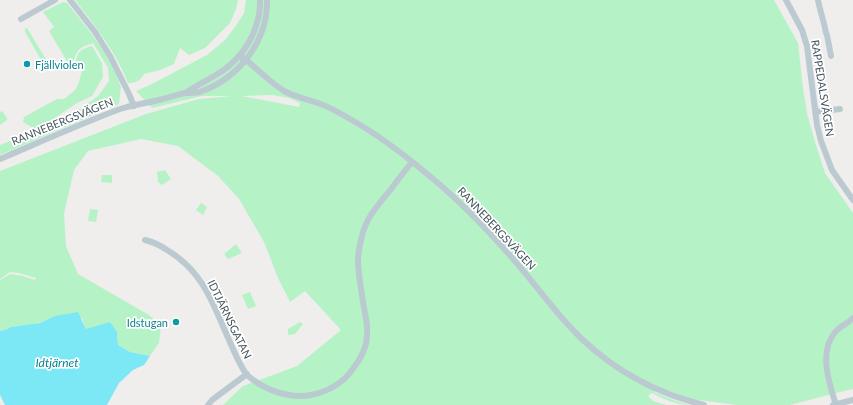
<svg xmlns="http://www.w3.org/2000/svg" width="853" height="405" font-family="Lato,sans-serif">
	<style>
		.green { fill: #b5f3c7; fill-rule: evenodd }
		.water { fill: #7de8f5 }
		.lines { fill: none; stroke-linecap: round; stroke-linejoin: round }
		.minor { stroke: #bbcad1; stroke-width: 6 }
		.tertiary { stroke: #bbcad1; stroke-width: 7 }
		.culture-dot { fill: #0f9aa8; stroke: #fff; stroke-width: 1.5 }
		.labels { text-anchor: middle; dominant-baseline: central; stroke-width: 3.5; stroke-linejoin: round; paint-order: stroke }
		.culture-label { font-size: 11px; fill: #0d838f; stroke: #fff; text-anchor: start }
		.street-label { font-size: 11px; fill: #43535c; stroke: #fff }
		.water-label { font-size: 12px; font-style: italic; fill: #038293; stroke: #fff }
	</style>
	<rect width="100%" height="100%" fill="#f0eded"/>
	<path class="green" d="M75,0H238L236,9L230,23L205,48L189,55L180,48L174,64L160,70L144,74C140,81 136,83 128,83C116,52 95,26 75,0Z
		M246,0H774L798,43L803,88L807,113L815,142L825,173L853,213V389L840,392L790,405H737L691,399L659,387L654,392L679,402L690,405C676,405 664,399 652,393L648,396L653,401L666,405H223L243,386L297,366L341,330L305,291L290,302L278,278L264,242L239,199L218,176L178,146L141,139L88,151L74,170L64,214L66,246L78,274L149,315L161,326L159,343L150,356L130,352L118,345L117,332L86,329L82,318L45,321L31,325L11,327L5,330L0,331V280L10,274L23,276L35,280L33,284L36,278L18,273L10,272L0,279V171L146,114L199,99L232,96H202L152,108L136,91L152,84L207,55L225,40L235,27L244,13ZM272,95L289,98L300,103L299,107L242,96Z
		M63,2L67,3L91,33L106,55L117,77L121,87L119,104L0,155V145L39,130L83,107L98,96L109,81L108,68L93,43C82,47 78,47 74,60L68,63L49,31L54,27L43,12Z
		M27,28L49,64L46,66L44,65L25,32V29Z
		M92,46L102,63L103,77L92,96L77,103L37,130L23,122L24,117L57,99H64L75,90L78,85L81,74L85,65L76,61C78,50 82,49 92,46Z
		M2,111L7,118V120L0,125V112Z
		M165,170L171,179L162,185L158,182L157,172Z
		M102,175H112V183L101,182Z
		M201,203L207,207L203,215L196,210Z
		M90,209L98,210L96,222L88,221Z
		M236,244L242,253L228,259L224,254Z
		M250,292L256,306L248,309L242,295Z
		M300,322L303,324L295,334L288,335V329Z"/>
	<path class="water" d="M78,312L86,329L110,322L117,332L118,345L130,352L150,356L144,365L133,370L119,383L107,405H5L0,395V331L5,330L11,327L40,323L55,316Z"/>
	<g class="lines">
		<path class="minor" d="M70,0L95,32L110,56L129,94L134,106
			M786,0L802,30L807,46L817,125L821,141L832,170L853,200
			M818,0C820,11 824,21 826,33L827,35L831,56
			M21,19L55,0
			M246,60C259,70 271,84 286,92C296,97 307,99 318,103C329,107 340,113 350,119C377,134 402,153 426,173C458,199 487,229 514,260C537,286 558,317 583,340C617,372 659,394 704,405
			M187,92C196,86 206,81 216,75C237,63 253,42 258,19C260,13 260,6 260,0
			M815,112L840,109
			M0,159C40,142 80,124 120,109C133,105 146,103 159,100C167,98 176,95 185,93C190,93 195,93 200,92C239,78 268,41 267,0
			M145,240C153,242 160,245 167,250C203,271 213,304 229,340C233,349 241,368 247,375C264,390 289,399 311,395C327,392 343,383 352,370C360,360 367,348 367,335C368,326 366,317 364,308C362,293 358,276 358,260C358,252 360,244 362,236C366,217 380,203 392,188C398,179 405,171 412,162
			M208,405L212,400L247,374
			M833,405L853,400
			M836,405C829,383 818,351 836,331C841,326 848,323 853,318"/>
		<path class="tertiary" d="M240,56L246,60"/>
	</g>
	<g class="culture-dot">
		<circle cx="27" cy="64" r="4"/>
		<circle cx="176" cy="322" r="4"/>
	</g>
	<g class="labels">
		<g class="culture-label">
			<text x="35" y="64">Fjällviolen</text>
			<text x="168" y="322" text-anchor="end">Idstugan</text>
		</g>
		<g class="street-label">
			<text transform="translate(823 88) rotate(81)">RAPPEDALSVÄGEN</text>
			<text transform="translate(62 121) rotate(-22)">RANNEBERGSVÄGEN</text>
			<text transform="translate(497 228) rotate(47)">RANNEBERGSVÄGEN</text>
			<text transform="translate(230 319) rotate(64)">IDTJÄRNSGATAN</text>
		</g>
		<g class="water-label">
			<text x="57" y="362">Idtjärnet</text>
		</g>
	</g>
</svg>
